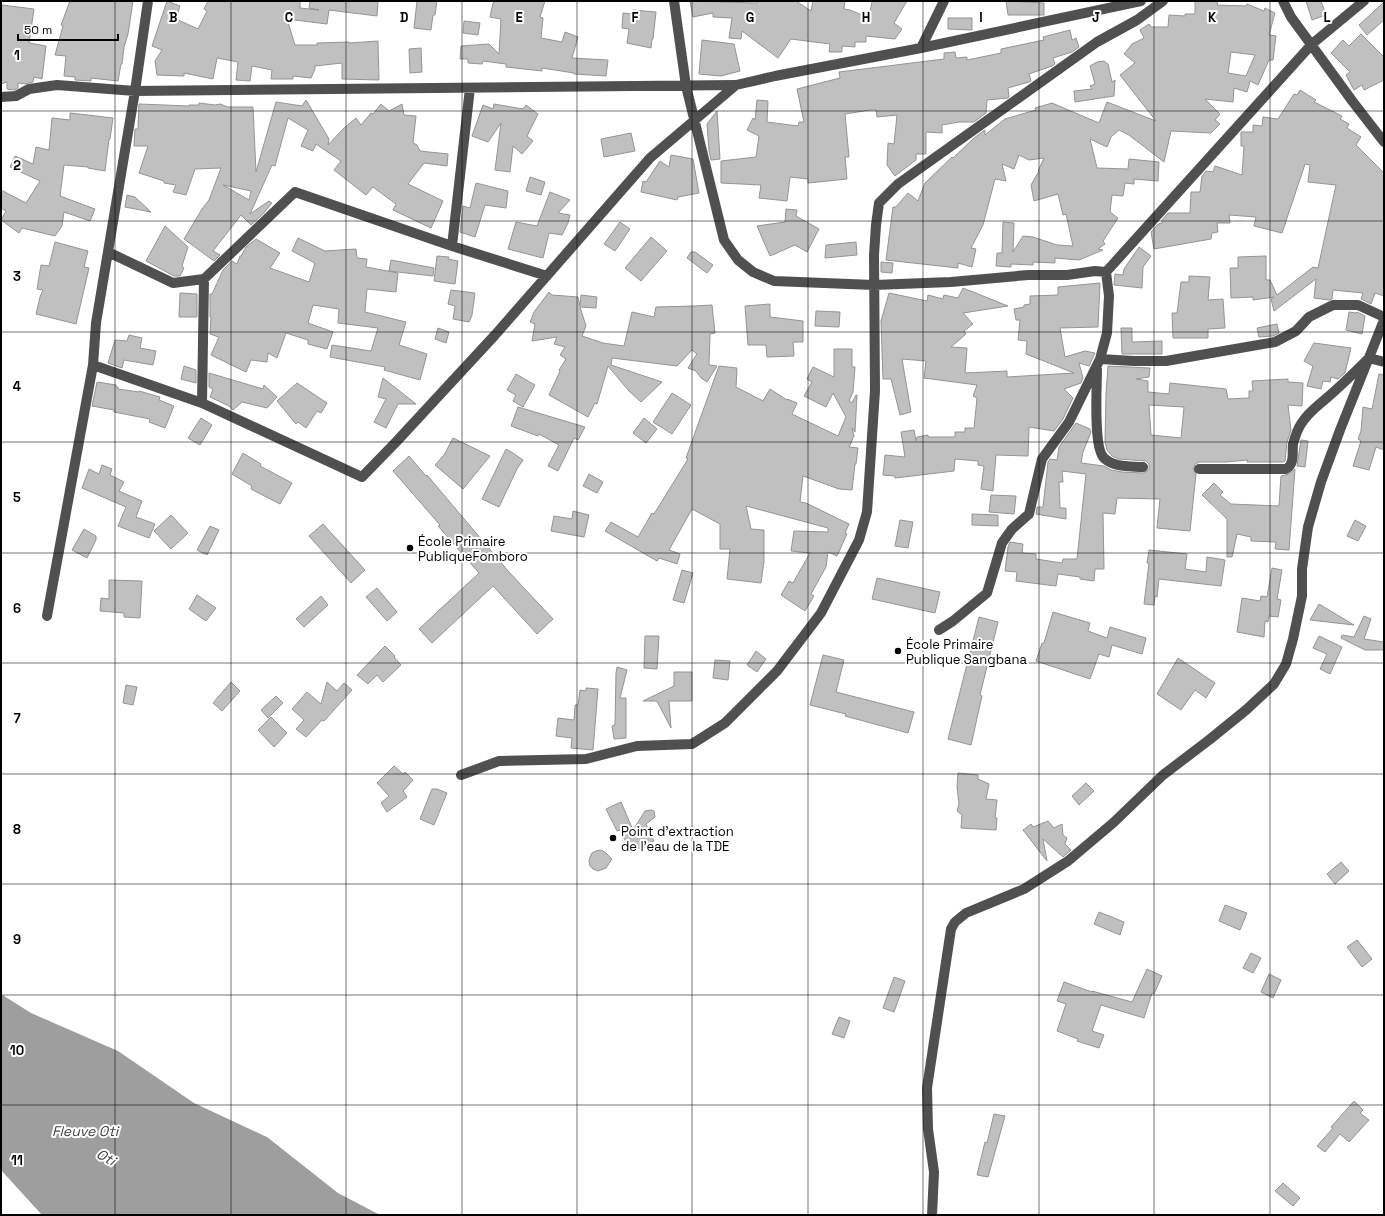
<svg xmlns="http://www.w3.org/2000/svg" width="1385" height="1216" font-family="'Space Grotesk',sans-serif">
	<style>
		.water { fill: #9e9e9e }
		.building { fill: #c0c0c0; stroke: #949494; fill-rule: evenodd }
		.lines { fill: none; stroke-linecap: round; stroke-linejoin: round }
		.minor { stroke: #505050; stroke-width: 10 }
		.grid { fill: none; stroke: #000; stroke-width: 1; stroke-opacity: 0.55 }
		.poi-dot { fill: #000; stroke: #fff; stroke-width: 1.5 }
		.labels { text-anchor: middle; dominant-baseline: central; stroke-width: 4; stroke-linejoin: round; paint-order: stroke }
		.poi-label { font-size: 13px; fill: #000; stroke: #fff; text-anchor: start }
		.water-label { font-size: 14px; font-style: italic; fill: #3f3f3f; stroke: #fff }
		.grid-label { font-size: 13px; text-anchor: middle; font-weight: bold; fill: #000; stroke: #fff; stroke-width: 4; stroke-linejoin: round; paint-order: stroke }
	</style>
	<rect width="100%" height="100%" fill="#fff"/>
	<path class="water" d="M1,994L31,1013L118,1051L194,1103L267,1137L338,1193L380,1215H42L1,1170Z"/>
	<path class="building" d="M70,1H133L128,34L124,47L122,64H121L118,81L91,78V81L75,80V77L64,76L66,56L55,55L63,26L61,25Z
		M167,1L180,6L176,19L198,29L207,11L204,9L208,1H300V8L319,10L309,8L310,1H378L377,16L329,10L327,24L287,19L295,45H317V43L349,42V43L378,41L379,80L342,79V63L315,66V69L311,78L293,76V79H271L272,70L252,66L250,81L236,80L238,62L217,58L213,79L184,73V76L157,75L155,61L162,50L152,46Z
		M417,1H437L435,15H433L431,30L414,28Z
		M495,1H545L540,17L543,18L541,38L562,42L565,32L578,37L572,58L608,60L606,76L574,74V73L542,68V71L506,67V64L483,61L482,64L468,63V59H460L461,46L489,44L499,54L501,19L490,17L493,3H494Z
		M690,1L757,3L758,1H796L811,11L813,1H845L844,9L850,10L869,18L872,1H907L894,23L902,29L895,39L866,36V42H855V47L842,46V52H829L830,44L791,39L778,58L742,31L741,39L729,38L732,18L713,17V13L693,17Z
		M1006,1L1044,3V15H1008Z
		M1195,1H1218L1217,5L1246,6L1247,4L1264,11L1265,8L1275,13L1269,35L1276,36L1273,60H1269L1258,85L1250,81L1247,92L1234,88L1233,102L1205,99L1220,114L1215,120L1220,124L1211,133L1171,131L1164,162L1129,135L1119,130L1111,137L1107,147L1090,139L1097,168L1128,169L1129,159L1159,162L1158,181L1134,179V184L1125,183L1123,196L1112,195L1110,212L1118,218L1103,241L1105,244L1098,249L1103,250L1079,260L1055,258V263L1033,262V265L1011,264V267L996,266L997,253H1002L1003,222L1014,223L1013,252L1023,236L1033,237L1057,245L1073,246L1066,214L1063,215L1058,194L1034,201L1031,185L1039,171H1038L1044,158L1029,160L1019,155L1014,169L1002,164L1006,181L995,179L983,225L971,248L976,249L972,267L958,263V268L886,260L893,207H896L908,193L918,201L925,183L952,157L953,158L974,138L985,130V135L1005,119L1036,110L1035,108L1052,103L1099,123L1107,102L1156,121L1120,75L1135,63L1124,54L1132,44L1144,38L1140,30L1149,24L1151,27H1168L1169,15L1185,16V14H1195ZM1231,52L1255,55L1246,76L1228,73Z
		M1306,1H1321L1326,15L1312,20Z
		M1384,2V20L1367,35L1359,25Z
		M2,5L34,9L29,43L46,46L42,79L34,77L33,82L25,84L18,83V88L14,90L7,89V82L1,84V14Z
		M633,10L656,12L653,39H652L651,48L627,43L629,29L622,28L623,13L633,14Z
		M948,18H972V30L948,29Z
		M464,21L480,23L478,35L463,33Z
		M1070,30L1072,40L1076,38L1079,47L1072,52L1053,58L1055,64L1052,66L1029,74L1031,81L1029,82L1008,88L1009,97L1008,98L987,100L986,113L974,122H959L942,125V133L926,132V154H916V160L895,176L887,165L888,143L894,144L897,115L877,117L876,110H870L845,114L849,157H845L847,179L808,183V179L790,177L787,201L759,198L761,185L721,183V161L756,157L759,136L747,130L753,118L755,120L757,100L768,101L767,122L798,126L799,122H804L797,89L840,78L839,72L944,59V53L955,52L956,58L967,57V60L1001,53V49L1044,40L1043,37Z
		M1361,34L1384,57V80L1364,90L1362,85L1354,90L1346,75L1350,72L1331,53L1343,40L1349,46Z
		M702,40L734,44L740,71L721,76L699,74Z
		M421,48L422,72L410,73L409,49Z
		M1104,61L1108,64L1112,82L1115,80L1114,96L1075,102L1074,91L1092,89L1090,86L1095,84L1090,66L1097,62Z
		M1300,90L1316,100L1314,102L1342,116L1340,119L1349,124L1347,128L1361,137L1356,145L1384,173V296L1375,293L1371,304L1361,299L1363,293L1333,290L1332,299L1329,300L1314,298L1316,279L1274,311L1271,299L1274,297L1253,300V297L1231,298L1230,268H1238V257L1266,256V280H1270L1277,295L1313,267L1318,268L1336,185L1308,182L1310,165L1305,164L1282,233L1254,226L1256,217L1229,215L1230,223H1217L1218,232L1212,233L1211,239L1154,249L1151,232L1158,224L1162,223V220L1168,213H1190L1191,192H1200L1202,176L1206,171L1213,172L1215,166L1242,175L1244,146H1241V132H1253V125L1262,126L1263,117L1278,119L1294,94L1297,95Z
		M306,100L329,139L328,145L343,129L356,118L361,125L371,113L373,114L381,104L389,111L402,104L404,115L416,116L413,143L417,145L420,151L448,154L447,166L424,163L408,184L443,201L431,228L393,210L396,204L373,187L366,195L334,170L341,161L316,144L313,151L301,146L308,130L288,118L275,166L272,165L250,214L269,201L272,203L263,214L251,225L241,215L213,251L220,255L214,261L184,239L202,209L209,200L221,168L195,169L186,195L173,192L176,185L164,183V181L139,173L148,146H134L135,129H138L139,104L189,106V105H199V103L215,105L220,104L228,107H253L256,172L276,102L302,106ZM223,185L251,191L249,200Z
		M494,104L523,109L526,105L538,114L527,136L533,141L522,154L513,146L510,172L495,170L501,123L488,142L472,136L483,105L493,109Z
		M717,111L720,159L711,160L709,151L707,124Z
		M70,113L113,118L110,139H109L105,171L88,168V167L64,165L60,196L95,209L90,221L64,212L62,226L55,236L22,228L19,233L1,220L6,211L1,208V190L26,203L40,181L10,167L15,156L33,164L36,147L49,150L52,118L70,120Z
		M631,133L635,151L604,157L601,139Z
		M671,155L693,159L699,193L678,197L677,200L641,192L643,181L646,182L660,161L669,167Z
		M530,177L545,182L541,195L526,191Z
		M476,183L508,191L506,208L485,205L475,237L460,232L463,206L470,208Z
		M550,192L570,200L558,213L570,215L568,223L562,235L549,233L543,258L508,249L516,222L537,226Z
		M127,195L135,197L151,212L125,207Z
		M786,209L797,210L796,216L819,229L807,252L795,245L770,256L757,226L785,222Z
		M620,222L630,229L615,251L604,244Z
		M165,226L188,247L182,266L184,268L180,276H174L146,261Z
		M651,237L667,251L641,281L625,268Z
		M298,238L325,251L356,249L357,258L367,259L366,267L398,273L396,292L367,289L365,312L406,322L399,345L427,354L420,380L384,370L385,367L330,357L332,345L371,351L378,328L338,323L339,309L313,305L308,323L333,332L327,349L308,344V340L286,333L277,358L268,353L267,362L251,360L246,372L211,355L219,337L210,334L211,317H210V294H212L223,270L232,261L237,264L240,256H241L246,247L256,239L280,253L270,268L309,282L315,263L292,251Z
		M55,242L88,251L84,267L89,268L76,324L36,314L40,297L43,290L37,289L41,265L49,266Z
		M856,242L857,255L825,258L826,245Z
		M1139,247L1151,256L1143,267L1142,288L1114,285L1115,274L1123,275L1124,269Z
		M691,252H695L713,265L707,273L687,258Z
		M437,256L449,257L448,259L458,261L455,284L434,281Z
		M391,260L434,268L433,276L389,271Z
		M881,262L893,263L892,273L881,272Z
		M1189,276L1210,277L1208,300L1223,299L1225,328L1208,329V338H1173L1172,313H1177L1181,282H1189Z
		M1100,283L1098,327L1060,328L1065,357L1085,351L1095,353L1089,366L1079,363L1083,378L1081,383L1064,389L1073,398L1063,419L1054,431L1029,427L1028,456L996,455L993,491L981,489L984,466L978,465V461L955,459L954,471L895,478V476L883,475L885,455L905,457L901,432L914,430L916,441L917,437L928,435V437H955V432H965V428H974L977,398L973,396L977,385L924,378L926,361L902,359L911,412L900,415L891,379H883L881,321L889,293L927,301L928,295L943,299L944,295L958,298L963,288L1008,306L963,313L973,324L964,331L966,334L951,347L967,348L965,373L1007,371V377L1074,373L1026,354L1027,341L1018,340L1020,320H1016L1014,309L1024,307V305L1030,304V296L1058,295V287Z
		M451,290L475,293L472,315L469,322L453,319L455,306L448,304Z
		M549,292L552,295L578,297L580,306L581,295L597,297L596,308L580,307L586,326L582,336L603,343L624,346L632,312L654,317L656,307L694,306L712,305L715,333L710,334L709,365L717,366L707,382L701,378L696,371L688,368L697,354L692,350L677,366L612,358L611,365L662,382L641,402L629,391L608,366L597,404L595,403L588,417L549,395L560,371L559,370L566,359L560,355L565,347L554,344L557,337L532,341L535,324L530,322L534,312Z
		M180,293L197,294V317H179Z
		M770,304V317L803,321V342H793L794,356L767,357L766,345H748L745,306Z
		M816,311L840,312L839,327L815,326Z
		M1349,312L1356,313L1357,312L1365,316L1362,334L1346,330Z
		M1277,324L1279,333L1273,336L1259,337L1257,328Z
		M438,328L449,332L446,343L435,339Z
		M1121,328H1132V342L1162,341V354H1122Z
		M129,335L142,338L140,348L156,351L153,365L124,360L122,368L108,363L115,340L127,341Z
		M1314,343L1351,348L1345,373L1338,379L1331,377L1330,382L1323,381L1321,389L1307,386L1313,366L1304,361Z
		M834,349H852V367H855L853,392L849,401L852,403L856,395H857L855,432L852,428L854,436L849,447L858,448L856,464H855L852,490L839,489L803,476L800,502L806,503L849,524L845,533L847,534L837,556L828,552L826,567L811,594L814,596L805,611L781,595L789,581L793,583L810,553L791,551L794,531L828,532V528L746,506L751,529L764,530V561L761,583L727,579L730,549H720V524L692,509L669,550L680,554L677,564L659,558L657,561L605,531L611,522L638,537L652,513L654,514L688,459L686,458L719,366L737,368L736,387L763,401L770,389L787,400V399L797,403L792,414L838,436L846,417L833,393L826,407L804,396L812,382L807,379L813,367L834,377Z
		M184,366L196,370V383L181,379Z
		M1108,366L1150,368L1149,377L1136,379L1148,381V392L1169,394L1170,383L1226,389L1228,399L1249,398V391H1253L1252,381L1288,379V382L1303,383L1302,406L1288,405L1291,430L1287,442L1285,461L1284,462H1247L1248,460L1226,462H1199L1195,464L1193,469L1196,474L1190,531L1157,528L1160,499L1117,498L1115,514L1103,513L1104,569H1095L1094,581L1080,579V577L1058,574L1056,586L1016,581L1017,572L1005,571L1008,547L1010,542L1023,544L1022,553L1036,554V559L1062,563L1063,559H1077L1086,474L1062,471L1063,482H1059L1060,508H1066V519L1036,514L1037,507H1043L1048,462L1050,459L1057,460L1059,447L1076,423L1090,429L1091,432L1083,452L1081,463L1104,466L1111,470L1122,472L1143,473L1149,470V464L1146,461L1119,459L1112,456L1107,450L1105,442L1106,394ZM1149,405L1184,407L1181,438L1151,435Z
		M209,373L263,389L264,385L277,397L267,408L242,402L233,410L229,406L210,397L213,389L209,387Z
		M516,374L535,385L523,407L513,401L516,395L507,390Z
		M1379,374L1384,375V450L1376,447L1369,470L1353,466L1361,441L1358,439L1361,431L1363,407L1372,409Z
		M383,378L416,404H398L386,428L374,422L386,399L378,397Z
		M97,382L116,385V387H118V389L139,392V391L160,397L159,400L174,406L165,428L149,422L150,419L114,412V410L92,406Z
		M297,383L327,403L321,413L317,411L306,428L298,422L296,424L277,401Z
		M672,393L691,405L672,434L653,422Z
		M518,407L585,427L578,440L574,438L558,471L548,466L559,445L539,434L538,436L511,426Z
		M201,418L212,425L200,445L188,438Z
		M644,418L657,429L646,443L633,433Z
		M453,438L490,456L463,489L435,465L444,455Z
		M1301,440L1308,441L1305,467L1297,466Z
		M506,449L513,453L523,460L517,469L499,507L482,499Z
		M243,453L261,464L260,466L292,483L280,504L251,489L252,486L232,474Z
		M409,456L426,476L427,475L509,572L553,619L537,634L493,586L432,643L419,629L479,573L438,526L440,525L393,471Z
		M102,465L112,469L110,475L124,482L119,491L121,492L142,501L136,517L155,524L149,538L118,526L126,507L82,488L89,469L99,474Z
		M1295,469L1289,550L1275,549L1276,542L1251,541V537L1237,534L1232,557H1227V519L1202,495L1214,483L1223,492L1220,495L1231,504L1279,506L1281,476L1289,474Z
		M589,474L603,482L597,493L583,486Z
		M991,495L1016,496L1014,514L989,512Z
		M573,511L589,515L584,537L551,531L554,516L572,519Z
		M972,514L998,515V526L972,525Z
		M171,515L188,533L171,549L154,531Z
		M900,520L913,522L908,548L895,546Z
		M1355,520L1366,526L1358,541L1347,536Z
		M323,524L365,570L351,583L309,536Z
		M210,526L219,530L207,555L197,550Z
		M84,529L96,536V540L87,558L72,550Z
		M1149,550L1187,554L1185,569L1206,572L1207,557L1225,560L1221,586L1159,579L1157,597L1155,596L1154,605L1144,604L1149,563H1147Z
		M1272,568L1282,570L1277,599L1281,600L1278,617L1269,616L1268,622L1265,621L1264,637L1237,632L1242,598L1260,601L1261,596L1267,597Z
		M682,570L693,573L684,603L673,600Z
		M877,578L940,592L935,613L872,599Z
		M109,580L142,581L140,618L124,617V613L100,611L101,598L109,599Z
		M377,588L397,612L387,621L366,597Z
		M197,595L216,608L206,621L189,609Z
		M321,596L328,605L304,627L296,619Z
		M1319,604L1354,625L1310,620Z
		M1053,612L1090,623L1088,631L1107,638L1110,627L1146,638L1142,654L1112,645L1109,657L1099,654L1090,679L1036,661L1042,643H1044Z
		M1364,616L1371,619L1364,639L1384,642V650H1365L1341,638L1342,635L1354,637Z
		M979,617L998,622L980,695L982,696L971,745L948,739Z
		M645,636H659L657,669L644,668Z
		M1319,636L1342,647L1330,674L1320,669L1327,654L1313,648Z
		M385,646L395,656L394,657L401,665L383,682L377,675L368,684L357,675Z
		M756,651L766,659L757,672L747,665Z
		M823,655L844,660L836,692L914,712L908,733L845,716L846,714L810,705Z
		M1178,658L1215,683L1206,698L1195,690L1181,710L1157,694Z
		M715,660L730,661L728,680L713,678Z
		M617,667L627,670L620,698H626V738L614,739L612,726L615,725L616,673Z
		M674,672H692V701H669L671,728L657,701H643L674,686Z
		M231,682L240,691L222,711L213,703Z
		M327,682L337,691L344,683L352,690L324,721L322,720L306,737L296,729L304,720L292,709L307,692L321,704Z
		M126,685L137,687L133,705L123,703Z
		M586,688L598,689L593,750L571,748L572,738L556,736L558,718L574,720L575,705H578L580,690L586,691Z
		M276,696L283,703L268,718L261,710Z
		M271,717L287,733L274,747L258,730Z
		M394,766L403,774L405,772L413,780L403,791L407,797L387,812L381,803L389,796L377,783Z
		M958,773L978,775V779L989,784L986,799L997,800L995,818H997L996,830L961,828L962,815L957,811L959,804L957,787Z
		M1086,783L1094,791L1079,805L1072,796Z
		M432,789H437L447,793L434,825L420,819Z
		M621,802L633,830L645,811L651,810L654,811L655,817L646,824L654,841L631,852L620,830L617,831L606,809Z
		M1048,821L1054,828L1062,824L1063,835L1067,838L1065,844L1071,850L1063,857L1043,839L1047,861L1023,830L1031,824L1033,827Z
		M600,850L605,852L612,859L606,868L598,871L593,869L590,866L589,861L590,857L592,853L596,851Z
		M1341,862L1349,871L1335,884L1327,874Z
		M1225,905L1247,913L1240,930L1219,921Z
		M1099,912L1124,922L1120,935L1094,924Z
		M1357,940L1372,959L1362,967L1347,947Z
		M1251,953L1261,958L1253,973L1243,968Z
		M1147,969L1162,976L1154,994L1152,993L1144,1018L1101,1005L1092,1031L1104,1035L1099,1048L1077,1041L1078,1039L1057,1031L1066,1004L1057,1001L1064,982L1092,992V991L1132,1002Z
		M1269,974L1281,980L1273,998L1261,992Z
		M894,977L905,981L894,1012L883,1008Z
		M839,1017L850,1021L844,1038L832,1034Z
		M1354,1101L1363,1110L1360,1113L1369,1120L1349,1142L1340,1134L1325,1152L1317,1146L1333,1128L1331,1127Z
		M994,1114L1005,1116L988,1177L977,1175L985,1142L987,1143Z
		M1283,1183L1300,1198L1293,1206L1275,1191Z"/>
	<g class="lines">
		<path class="minor" d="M674,1L686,86L724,240L738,260L753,272L774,281L874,285L951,282L1028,275H1067L1095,271L1106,272L1312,44L1364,1
			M1283,1L1291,17L1353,102L1384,142
			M921,48L944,1
			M1,97L16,96L29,89L57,85L135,91L736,85L775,76L921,48L1141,1
			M452,246L470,88
			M108,252L173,283L204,279
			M1100,359L1134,361H1166L1275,342L1296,331L1309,317L1333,305H1358L1384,317
			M93,365L202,403L362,477L396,442L495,335L650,158L736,85
			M1097,369C1097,386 1093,448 1104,458C1115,468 1130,466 1143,467
			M202,403L204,279L295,192L452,246L547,276
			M1199,469H1286C1295,464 1292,453 1293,444C1295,437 1297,430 1301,424C1308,412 1319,405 1329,396C1343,384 1356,371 1369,358L1384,362
			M47,616L93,365L96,323L135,91L148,1
			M939,630L953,621L987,593L1002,543L1012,529L1029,514L1042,459L1069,422L1100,359L1107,333L1109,296L1106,272
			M461,775L499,761L586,759L637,746L692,744L725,723L777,671L821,613L859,540L867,512L875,391L874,255L876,225L879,203L898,184L1097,42L1137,20L1163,1
			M932,1215L934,1172L928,1129L927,1088L951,929L955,922L966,913L1024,889L1068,861L1113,823L1163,775L1209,740L1246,710L1274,684L1286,664L1293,639L1302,596V569L1308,527L1321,482L1340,430L1384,320"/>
	</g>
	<path class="grid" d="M115,1V1215M231,1V1215M346,1V1215M462,1V1215M577,1V1215M692,1V1215M808,1V1215M923,1V1215M1039,1V1215M1154,1V1215M1270,1V1215M1,111H1384M1,221H1384M1,332H1384M1,442H1384M1,553H1384M1,663H1384M1,774H1384M1,884H1384M1,995H1384M1,1105H1384"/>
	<g class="poi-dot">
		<circle cx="410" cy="548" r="4"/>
		<circle cx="898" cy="651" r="4"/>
		<circle cx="613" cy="838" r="4"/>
	</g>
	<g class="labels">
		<g class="poi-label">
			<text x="418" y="541">École Primaire<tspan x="418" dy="15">PubliqueFomboro</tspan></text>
			<text x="906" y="644">École Primaire<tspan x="906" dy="15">Publique Sangbana</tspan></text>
			<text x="621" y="831">Point d'extraction<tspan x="621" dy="15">de l'eau de la TDE</tspan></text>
		</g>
		<g class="water-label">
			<text x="85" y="1131">Fleuve Oti</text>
			<text transform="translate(106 1157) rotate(29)">Oti</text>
		</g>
	</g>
	<g class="grid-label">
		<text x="173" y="22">B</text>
		<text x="289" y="22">C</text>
		<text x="404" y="22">D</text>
		<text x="519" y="22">E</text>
		<text x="635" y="22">F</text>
		<text x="750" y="22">G</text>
		<text x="866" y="22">H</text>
		<text x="981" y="22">I</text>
		<text x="1096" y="22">J</text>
		<text x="1212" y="22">K</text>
		<text x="1327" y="22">L</text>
		<text x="17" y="60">1</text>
		<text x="17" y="170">2</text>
		<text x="17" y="281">3</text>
		<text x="17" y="391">4</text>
		<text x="17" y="502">5</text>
		<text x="17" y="613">6</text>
		<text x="17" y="723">7</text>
		<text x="17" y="834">8</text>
		<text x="17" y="944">9</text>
		<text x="17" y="1055">10</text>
		<text x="17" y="1165">11</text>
	</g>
	<rect width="1385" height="1216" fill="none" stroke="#000000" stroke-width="4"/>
	<path d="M18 34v6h100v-6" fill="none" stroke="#000000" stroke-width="2"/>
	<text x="24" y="34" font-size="12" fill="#000000" stroke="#ffffff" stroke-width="3" paint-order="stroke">50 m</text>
</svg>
